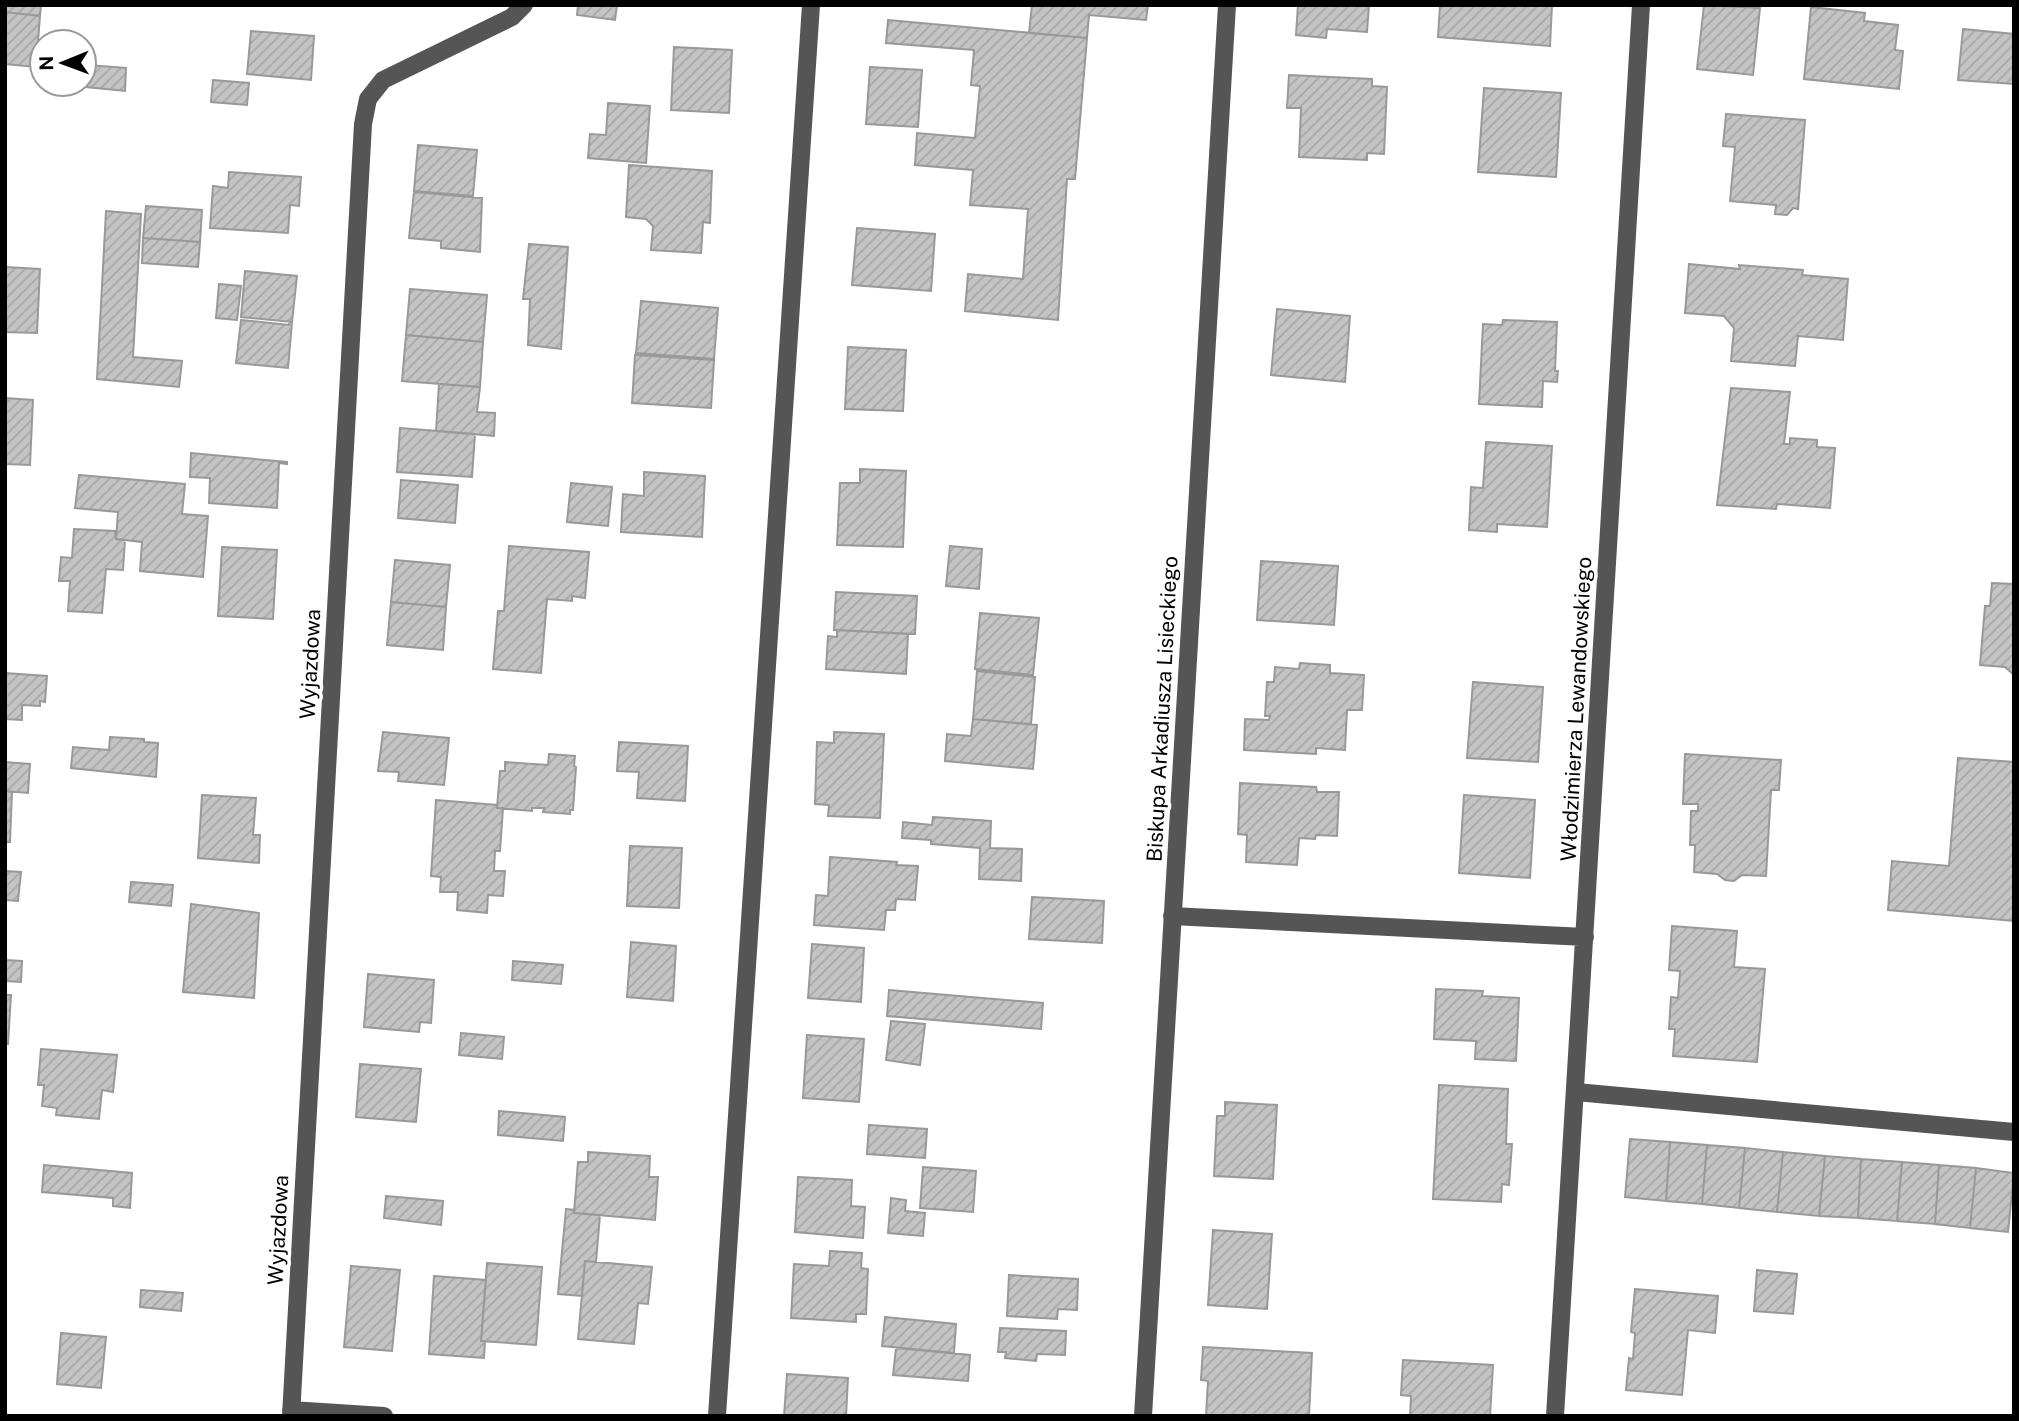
<svg xmlns="http://www.w3.org/2000/svg" width="2019" height="1421" font-family="'Public Sans',sans-serif">
	<style>
		.building { fill: url(#building-hatch); stroke: #999; stroke-width: 2 }
		.lines { fill: none; stroke-linecap: round; stroke-linejoin: round }
		.minor { stroke: #555; stroke-width: 18 }
		.labels { text-anchor: middle; dominant-baseline: central; stroke-width: 7; stroke-linejoin: round; paint-order: stroke }
		.street-label { font-size: 21px; fill: #000; stroke: #fff }
	</style>
	<defs>
		<pattern id="building-hatch" width="6" height="6" patternUnits="userSpaceOnUse" patternTransform="scale(1.75)"><rect width="6" height="6" fill="#c4c4c4"/><path d="M-1 1l2-2M0 6l6-6M5 7l2-2" fill="none" stroke="#a7a7a7"/></pattern>
	</defs>
	<rect width="100%" height="100%" fill="#fff"/>
	<path class="building" d="M5,5H41L40,16L5,12Z
		M578,5H617L615,20L577,15Z
		M1032,5H1148L1146,20L1089,15L1087,38L1029,33Z
		M1298,5H1369L1367,32L1327,29L1326,38L1296,35Z
		M1440,5H1552L1550,46L1438,37Z
		M1704,5L1760,8L1753,75L1697,69Z
		M1811,7L1865,13L1864,21L1898,25L1895,50L1903,51L1899,89L1804,79Z
		M5,12L40,16L36,67L5,64Z
		M888,20L1087,38L1075,179H1067L1058,320L965,311L968,274L1023,279L1028,209L970,205L973,170L915,165L917,133L975,138L980,86L971,85L974,50L886,43Z
		M1963,29L2014,34V84L1958,80Z
		M251,31L314,36L311,80L247,74Z
		M674,47L732,50L729,113L671,110Z
		M88,65L126,68L125,91L86,87Z
		M870,67L922,70L918,127L866,124Z
		M1289,75L1372,79V86L1387,87L1384,154L1367,153V160L1299,157L1301,108H1287Z
		M213,80L249,83L247,105L211,102Z
		M1484,88L1561,93L1556,177L1478,172Z
		M608,103L650,106L646,163L588,158L590,134L606,135Z
		M1726,114L1805,120L1798,209L1793,208L1787,215L1775,214L1776,205L1730,201L1735,147L1723,146Z
		M418,145L477,150L473,196L414,191Z
		M629,165L712,171L710,223L703,222L701,253L651,250L653,226L646,219L626,217Z
		M229,172L301,177L299,206L290,205L288,233L210,228L213,186L228,188Z
		M414,192L482,198L480,252L441,248V241L409,238Z
		M146,206L202,210L200,242L143,238Z
		M106,211L141,214L133,357L182,361L179,387L97,379Z
		M857,228L935,234L931,291L852,285Z
		M143,238L200,242L198,267L142,263Z
		M529,244L568,247L561,349L528,345L530,299H523Z
		M1689,264L1740,269L1739,265L1803,270L1802,275L1848,279L1843,340L1798,336L1795,366L1731,361L1734,328L1724,316L1685,313Z
		M5,267L40,269L37,333L5,332Z
		M245,271L297,276L292,322L241,317Z
		M219,284L241,286L237,320L216,318Z
		M410,289L487,295L483,342L406,335Z
		M641,301L718,308L714,359L636,353Z
		M1277,309L1350,316L1345,382L1271,375Z
		M241,320L289,325V322H292L288,368L236,363Z
		M1503,320L1557,322L1555,371H1558L1557,382L1543,381L1542,407L1479,404L1483,324L1502,325Z
		M406,335L483,342L480,387L402,381Z
		M848,347L906,350L903,411L845,409Z
		M635,355L714,360L711,408L632,403Z
		M439,384L480,387L477,412L495,413L494,436L436,431Z
		M1731,388L1790,392L1784,444H1790V438L1817,440V447L1835,448L1830,508L1777,504L1776,509L1717,505Z
		M5,398L33,400L30,465L5,464Z
		M400,428L475,434L472,477L397,472Z
		M1486,442L1552,446L1547,527L1497,524V532L1469,530L1471,487L1483,488Z
		M191,453L287,462V464L279,463L277,508L209,503L210,478L190,477Z
		M860,469L906,471L903,547L837,545L840,483H860Z
		M644,472L705,476L702,537L621,532L623,494L644,496Z
		M79,475L185,484L182,514L208,516L203,577L140,571L142,542L116,539L118,512L75,508Z
		M401,480L458,485L455,523L398,518Z
		M571,483L612,487L608,526L567,522Z
		M74,529L115,531L116,539L125,540L123,570L106,569L102,613L68,611L70,581H59L61,557L72,558Z
		M509,546L589,552L585,598L572,596V601L547,599L541,673L493,669L498,611H504Z
		M950,546L982,549L979,589L946,586Z
		M222,547L277,550L273,619L218,616Z
		M395,560L450,565L446,607L391,602Z
		M1261,561L1338,566L1334,625L1257,620Z
		M1992,583L2014,584V675L2005,667L1980,665L1985,606H1990Z
		M836,592L917,596L915,634L834,630Z
		M391,602L446,607L443,650L387,645Z
		M980,613L1039,618L1033,675L975,669Z
		M837,630L908,634L906,674L826,669L828,636L837,637Z
		M1300,663L1330,665V673L1364,675L1362,710H1347L1345,750L1316,748V754L1244,750L1245,719L1269,720L1270,716H1265L1267,682H1274L1275,667L1299,669Z
		M977,671L1035,677L1031,724L973,719Z
		M5,673L47,676L45,702L40,701V706L22,705V720L5,719Z
		M1473,682L1543,687L1538,762L1467,758Z
		M973,719L1037,725L1033,769L945,761L947,734L971,736Z
		M383,732L449,738L444,785L398,781L399,772L378,771Z
		M834,732L884,734L880,818L828,816L829,805L815,804L817,742L834,743Z
		M110,737L144,739V742L158,743L156,777L71,768L73,747L109,750Z
		M619,742L688,746L685,801L637,798L639,772L617,771Z
		M549,754L575,756L574,766L576,767L573,810H570V814L543,812L544,808H532V811L497,808L500,771H505V762L548,765Z
		M1685,754L1781,760L1779,790H1771L1766,876L1742,875L1734,881L1725,880L1717,874L1694,872L1695,845H1690L1691,811H1698V804H1683Z
		M1958,758L2014,762V921L1888,910L1892,861L1949,866Z
		M5,762L30,764L28,793L5,791Z
		M1240,783L1316,787L1317,792H1339L1337,836L1316,835L1315,839L1299,838L1297,865L1246,862L1247,835L1238,834Z
		M5,791L12,792L10,842H5Z
		M202,795L256,798L253,835H260L259,863L198,858Z
		M1464,795L1535,800L1530,878L1459,873Z
		M436,800L497,805V808H503L500,851H495L494,871H505L503,896L488,895L487,913L457,910L458,892H440L441,877L431,876Z
		M933,817L991,821L990,848L1022,849L1021,881L979,879L980,848L931,844V840L902,838L903,822L932,825Z
		M630,846L682,848L679,908L627,906Z
		M830,857L897,862L896,865L918,866L915,900L896,899L895,910H886L884,930L814,925L816,895L828,896Z
		M5,871L21,872L18,901L5,900Z
		M131,882L173,885L171,906L129,902Z
		M1032,897L1104,901L1102,943L1029,939Z
		M191,904L259,913L254,998L183,992Z
		M1672,926L1737,931L1734,967L1765,969L1757,1062L1673,1056L1675,1029H1669L1671,997L1678,998L1680,971L1669,970Z
		M631,942L676,946L673,1001L627,997Z
		M812,944L864,948L861,1002L808,998Z
		M5,960L22,961L21,982L5,981Z
		M513,961L563,965L561,984L512,980Z
		M368,974L434,980L431,1023L420,1022L419,1032L364,1027Z
		M1436,989L1483,991L1482,996L1519,998L1516,1061L1475,1059L1476,1041L1434,1039Z
		M889,990L1043,1003L1041,1029L887,1016Z
		M5,995H11L8,1044H5Z
		M891,1021L925,1024L920,1065L886,1060Z
		M461,1033L504,1037L502,1059L459,1055Z
		M807,1035L864,1039L859,1102L803,1098Z
		M41,1049L117,1055L113,1092L102,1090L99,1119L56,1115L57,1108L42,1106L44,1085H38Z
		M360,1064L421,1069L416,1122L356,1117Z
		M1439,1085L1508,1089L1506,1144H1512L1509,1185L1502,1184L1501,1202L1433,1199Z
		M1225,1102L1277,1105L1273,1179L1214,1176L1217,1116H1225Z
		M499,1111L565,1117L563,1141L498,1135Z
		M869,1125L927,1129L925,1158L867,1154Z
		M1630,1139L1670,1142L1666,1201L1625,1197Z
		M1670,1142L1707,1145L1702,1204L1666,1201Z
		M1707,1145L1745,1148L1739,1208L1702,1204Z
		M1745,1148L1783,1152L1777,1212L1739,1208Z
		M588,1152L650,1156L649,1177H658L655,1220L574,1213L578,1162H588Z
		M1783,1152L1825,1156L1819,1216L1777,1212Z
		M1825,1156L1861,1159L1858,1218L1819,1216Z
		M1861,1159L1902,1162L1897,1221L1858,1218Z
		M1902,1162L1939,1165L1935,1224L1897,1221Z
		M44,1165L132,1173L130,1208L113,1206V1198L42,1192Z
		M1939,1165L1976,1168L1970,1228L1935,1224Z
		M923,1167L976,1171L973,1212L920,1208Z
		M1976,1168L2014,1173L2008,1232L1970,1228Z
		M798,1177L852,1180L851,1206L865,1207L863,1238L795,1232Z
		M386,1196L443,1201L441,1225L384,1218Z
		M891,1198L906,1200L905,1211L925,1213L923,1236L888,1233Z
		M566,1209L574,1210V1213L600,1215L596,1262L585,1261L582,1296L558,1294Z
		M1213,1230L1272,1234L1267,1309L1208,1305Z
		M830,1251L862,1253L861,1268L868,1269L866,1314H856V1322L791,1318L794,1264L829,1266Z
		M585,1261L652,1267L648,1304L638,1303L634,1344L578,1339Z
		M487,1263L542,1267L536,1345L481,1341Z
		M351,1266L400,1270L392,1351L344,1347Z
		M1757,1270L1797,1274L1793,1314L1754,1311Z
		M1009,1275L1078,1279L1077,1310L1058,1309L1057,1319L1007,1316Z
		M434,1276L486,1280L481,1341H485L484,1358L429,1354Z
		M1635,1289L1718,1296L1715,1333L1688,1330L1682,1395L1626,1390L1629,1358L1633,1359L1635,1333L1631,1332Z
		M141,1290L183,1293L181,1311L140,1307Z
		M885,1317L956,1324L954,1353L882,1346Z
		M1000,1328L1066,1331L1065,1355L1037,1354L1036,1361L1005,1358L1006,1352H998Z
		M61,1333L106,1337L101,1388L57,1384Z
		M1203,1347L1312,1353L1309,1416H1206L1208,1381L1201,1380Z
		M896,1348L970,1355L968,1381L893,1375Z
		M1403,1360L1493,1365L1490,1416H1410L1411,1396L1401,1395Z
		M787,1374L848,1378L846,1416H784Z"/>
	<g class="lines">
		<path class="minor" d="M1172,916L1585,937
			M1576,1092L2014,1132
			M291,1410L384,1416
			M291,1416L363,124L368,99L383,80L512,17L524,5
			M717,1416L811,5
			M1143,1416L1227,5
			M1555,1416L1641,5"/>
	</g>
	<g class="labels">
		<g class="street-label">
			<text transform="translate(310 664) rotate(-87)">Wyjazdowa</text>
			<text transform="translate(1162 709) rotate(-87)">Biskupa Arkadiusza Lisieckiego</text>
			<text transform="translate(1576 709) rotate(-87)">Włodzimierza Lewandowskiego</text>
			<text transform="translate(278 1230) rotate(-87)">Wyjazdowa</text>
		</g>
	</g>
	<rect width="2019" height="1421" fill="none" stroke="#000000" stroke-width="14"/>
	<g transform="translate(63 63) rotate(269)"><circle r="33" fill="#ffffff" stroke="#999999" stroke-width="2"/>
	<path d="M0-5L12 26L0 18L-12 26Z" fill="#000000"/>
	<text y="-10" font-size="19" font-weight="bold" text-anchor="middle" fill="#000000">N</text>
	</g>
</svg>
